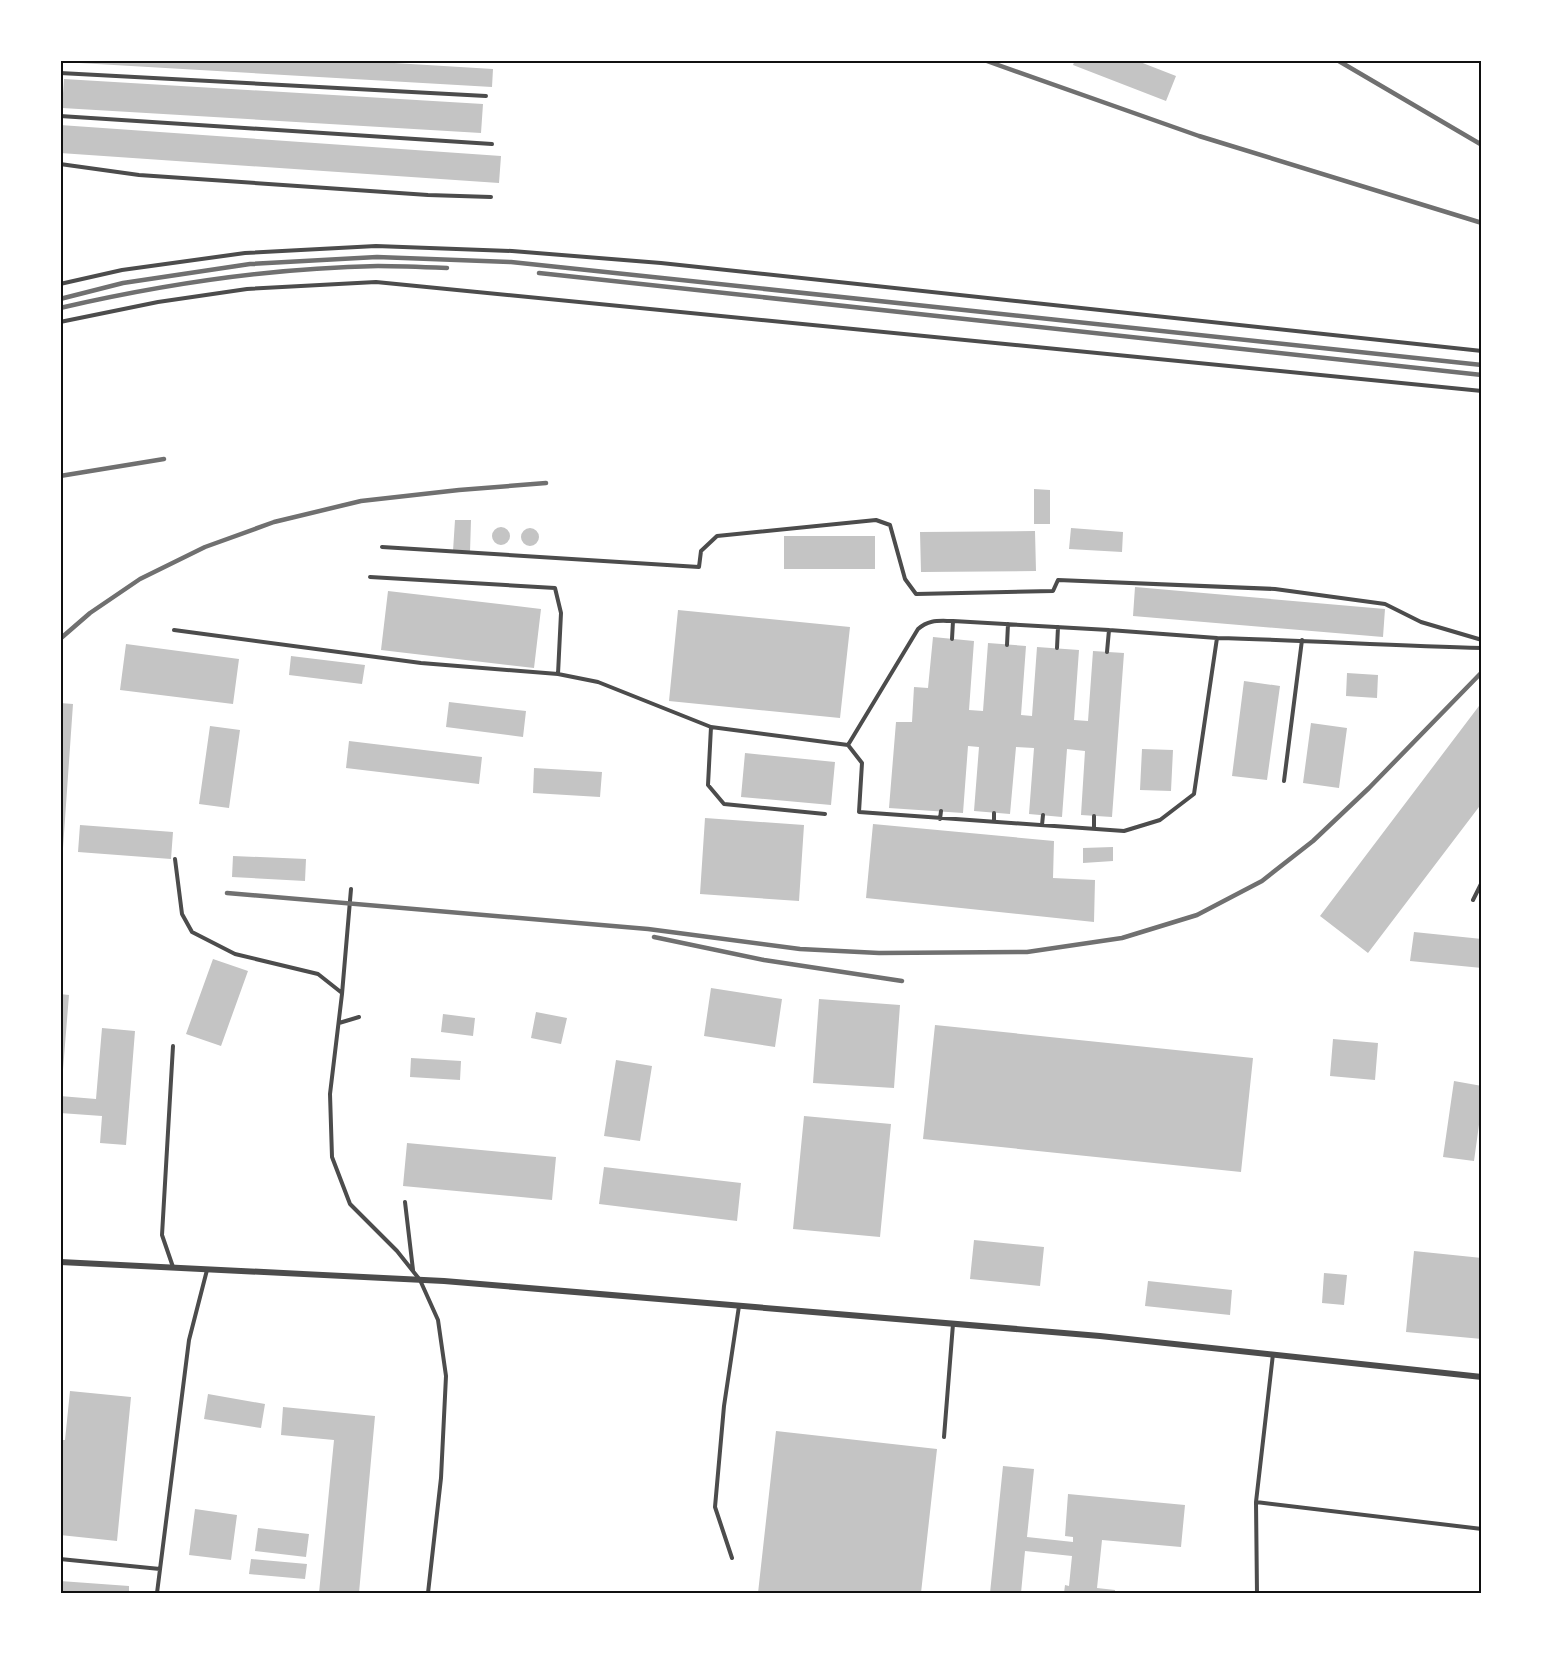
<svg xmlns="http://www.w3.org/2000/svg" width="1542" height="1653" font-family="'Noto Sans',sans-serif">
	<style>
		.building { fill: #c4c4c4 }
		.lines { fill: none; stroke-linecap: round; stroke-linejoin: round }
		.service { stroke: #4c4c4c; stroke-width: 4 }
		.minor { stroke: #4c4c4c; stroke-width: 6 }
		.rail { stroke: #707070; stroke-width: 4.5 }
		.neatline { fill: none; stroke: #111; stroke-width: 2 }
	</style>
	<rect width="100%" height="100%" fill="#fff"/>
	<path class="building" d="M63,60H345L493,69L492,87L62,62Z
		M1075,60H1135L1176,76L1166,101L1073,65Z
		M64,79L483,104L481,133L62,108Z
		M60,125L501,156L499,183L60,153Z
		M1034,489L1050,490V524H1034Z
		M455,520H471L470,552L453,551Z
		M492 536a9 9 0 1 1 18 0a9 9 0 1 1-18 0Z
		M1071,528L1123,532L1122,552L1069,549Z
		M521 537a9 9 0 1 1 18 0a9 9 0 1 1-18 0Z
		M1035,531L1036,571L921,572L920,532Z
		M784,536H875V569H784Z
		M1135,587L1385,609L1383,637L1133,616Z
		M388,591L541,609L534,668L381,650Z
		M678,610L850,627L840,718L669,701Z
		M933,637L974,641L969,710L983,711L988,643L1026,646L1021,715L1032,716L1037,647L1079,650L1074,720L1088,721L1093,651L1124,653L1112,817L1081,815L1085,751L1067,749L1062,817L1029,814L1034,748L1016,747L1010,814L974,811L979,747L968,746L963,813L889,808L896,722H912L914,687L928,688Z
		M126,644L239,659L233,704L120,690Z
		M291,656L365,665L362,684L289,675Z
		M1347,673L1378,675L1377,698L1346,696Z
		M1244,681L1280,686L1267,780L1232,776Z
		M449,702L526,711L523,737L446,727Z
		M1482,702V803L1368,953L1320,916Z
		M60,703L73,704L63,848H60Z
		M1311,723L1347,728L1339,788L1303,783Z
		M210,726L240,730L229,808L199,804Z
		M349,741L482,757L479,784L346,768Z
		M1142,749L1173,750L1171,791L1140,790Z
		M745,753L835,762L831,805L741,797Z
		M534,768L602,772L600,797L533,793Z
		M705,818L804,825L799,901L700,894Z
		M873,824L1054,841L1053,878L1095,880L1094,922L866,898Z
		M80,825L173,832L171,859L78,852Z
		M1113,847V861L1083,863V848Z
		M233,856L306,859L305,881L232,877Z
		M1414,932L1482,939V968L1410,961Z
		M213,959L248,971L221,1046L186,1034Z
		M711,988L782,999L775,1047L704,1036Z
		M60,994L69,995L62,1082H60Z
		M819,999L900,1005L894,1088L813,1083Z
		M536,1012L567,1018L561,1044L531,1038Z
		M443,1014L475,1018L473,1036L441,1032Z
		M935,1025L1253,1058L1241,1172L923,1139Z
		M102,1028L135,1031L126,1145L100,1143L102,1116L60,1113V1096L96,1099Z
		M1333,1039L1378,1043L1375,1080L1330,1076Z
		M411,1058L461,1061L460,1080L410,1077Z
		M616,1060L652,1066L640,1141L604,1136Z
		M1454,1081L1482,1086V1103L1474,1161L1443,1157Z
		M804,1116L891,1124L880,1237L793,1229Z
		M407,1143L556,1157L552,1200L403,1186Z
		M604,1167L741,1183L737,1221L599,1204Z
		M974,1240L1044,1247L1040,1286L970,1279Z
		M1414,1251L1482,1258V1339L1406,1332Z
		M1324,1273L1347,1275L1344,1305L1322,1303Z
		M1148,1281L1232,1290L1230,1315L1145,1306Z
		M70,1391L131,1397L117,1541L60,1535V1496L63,1470H60V1440H65Z
		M208,1394L265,1404L261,1428L204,1419Z
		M283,1407L375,1416L359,1593H319L334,1440L281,1435Z
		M776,1431L937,1449L921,1593H758Z
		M1003,1466L1034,1469L1027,1537L1073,1542V1537L1065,1536L1068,1494L1185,1505L1181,1547L1102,1540L1097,1588L1115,1590V1593H1064L1065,1585L1069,1586L1072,1556L1025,1551L1021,1593H990Z
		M195,1509L237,1515L231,1560L189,1555Z
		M258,1528L309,1534L306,1557L255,1551Z
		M251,1559L307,1564L305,1579L249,1574Z
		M60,1581L129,1586V1593H60Z"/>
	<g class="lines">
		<path class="service" d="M60,73L486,96
			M60,116L492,144
			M60,164L139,175L428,195L491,197
			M60,284L122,270L245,253L376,246L512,251L661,263L1482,351
			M60,322L158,302L247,289L376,282L1482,391
			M382,547L699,567L701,551L717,536L876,520L890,525L905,579L916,594L1053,591L1058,580L1275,589L1385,604L1421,622L1482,640
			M370,577L555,588L561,613L558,674
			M174,630L421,663L558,674L598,682L711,727
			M952,639L953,621
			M1007,645L1008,624
			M1057,648L1058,627
			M1107,652L1109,630
			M848,745L918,629C929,619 939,621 953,621L1109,630L1217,638
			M1284,781L1302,640
			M825,814L724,804L708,785L711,727L848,745L862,763L859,812L1124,831L1160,820L1194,794L1217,638C1305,640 1393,646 1482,648
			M1094,816V829
			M940,819L941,811
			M994,822V813
			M1042,825L1043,815
			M175,859L182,914L192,932L235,954L318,974L342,993
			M351,889L342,994L330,1094L332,1157L350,1204L397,1251L420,1280L438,1320L446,1376L441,1478L428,1593
			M1473,900L1482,882
			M339,1023L359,1017
			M173,1046L162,1235L173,1267
			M405,1202L413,1270
			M1273,1354L1256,1502L1482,1529
			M944,1437L953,1324
			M1256,1502L1257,1593
			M732,1558L715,1507L724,1406L739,1306
			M60,1559L160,1569
			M157,1593L189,1340L207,1270"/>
		<path class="minor" d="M60,1262L444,1281L1100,1336L1482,1377"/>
		<path class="rail" d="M984,60L1199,136L1482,223
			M1337,60L1482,145
			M539,273L1482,375
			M60,299L123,283L250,264L377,257L511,262L1482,365
			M60,308C164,284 271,268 378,266C401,266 424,267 447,268
			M60,476L164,459
			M60,639L90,613L140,579L205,547L274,522L361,501L459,490L546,483
			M227,893L648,929L800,949L879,953L1027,952L1122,938L1197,915L1262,881L1313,841L1369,788L1482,672
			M654,937L764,960L902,981"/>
	</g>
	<rect width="1542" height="1653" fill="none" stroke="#ffffff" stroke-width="123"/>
	<rect x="62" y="62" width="1418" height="1530" class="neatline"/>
</svg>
